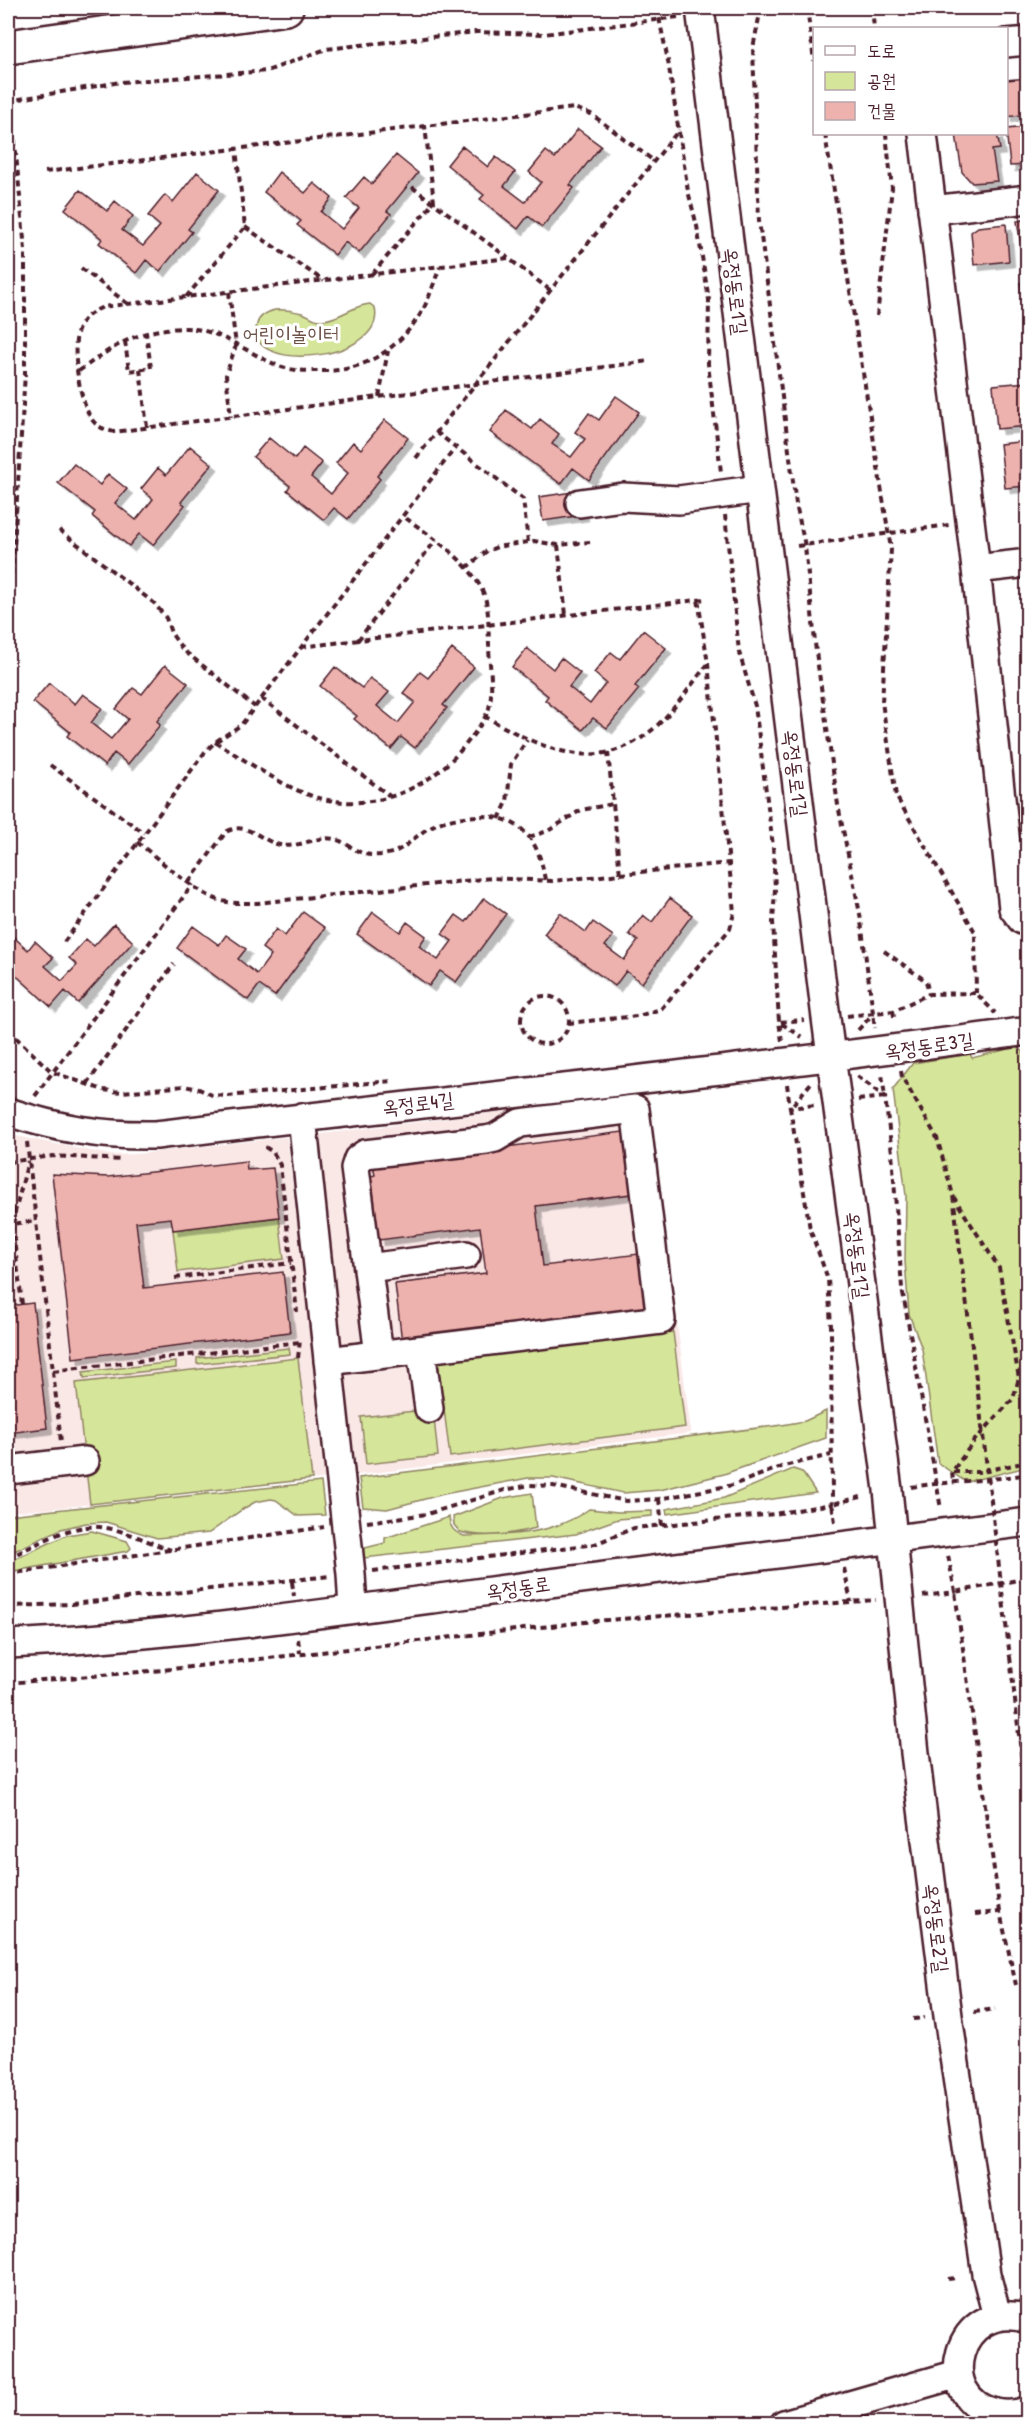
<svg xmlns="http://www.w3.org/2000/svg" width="1035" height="2431" font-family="'Patrick Hand','Poor Story',sans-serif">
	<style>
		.built { fill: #fae8e7 }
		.green { fill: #d5e69a; stroke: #908262; stroke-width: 1.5 }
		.building { fill: #edb2ae; stroke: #4a1f2b; stroke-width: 1.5; filter: url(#shadow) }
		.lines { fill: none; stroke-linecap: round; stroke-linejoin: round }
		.minor-casing { stroke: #4a1f2b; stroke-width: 32 }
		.major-casing { stroke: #4a1f2b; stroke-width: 38 }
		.path { stroke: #4a1f2b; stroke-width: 4; stroke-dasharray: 6 4.5; stroke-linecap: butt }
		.minor { stroke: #fff; stroke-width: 27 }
		.major { stroke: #fff; stroke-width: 33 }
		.path-bridge { stroke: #4a1f2b; stroke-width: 4; stroke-dasharray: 6 4.5; stroke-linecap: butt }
		.labels { text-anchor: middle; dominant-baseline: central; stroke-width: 6; stroke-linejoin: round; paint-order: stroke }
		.street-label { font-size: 20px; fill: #4a1f2b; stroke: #fff }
		.park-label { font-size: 20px; fill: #6d5147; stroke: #fff }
	</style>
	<defs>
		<filter id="shadow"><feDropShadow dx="5.5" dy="5.5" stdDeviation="0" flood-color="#0004"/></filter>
	</defs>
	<rect width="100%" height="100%" fill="#fff"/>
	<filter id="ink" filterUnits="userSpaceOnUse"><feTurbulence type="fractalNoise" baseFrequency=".0167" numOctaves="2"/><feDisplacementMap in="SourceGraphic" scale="12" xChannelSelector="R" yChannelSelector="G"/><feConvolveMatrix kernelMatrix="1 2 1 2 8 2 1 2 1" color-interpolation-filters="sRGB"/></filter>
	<g filter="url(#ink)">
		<path class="built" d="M648,1093L691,1433L357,1475L314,1135Z
			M16,1136L111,1155L136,1154L287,1137L328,1478L46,1509L8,1512V1137Z"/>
		<path class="green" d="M370,304L375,308C387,362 242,375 257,324C259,316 267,312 275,310C282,309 294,311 302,313C310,315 313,321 323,320C340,319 353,305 370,304Z
			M1016,1047L1023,1051L1028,1088L1027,1467L966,1482L938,1463L922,1349L909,1314L905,1261L906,1196L893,1089L913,1063L970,1054L972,1058Z
			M279,1217L284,1259L178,1272L173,1230Z
			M673,1332L685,1427L450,1457L438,1361Z
			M289,1348L290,1354L197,1364V1358Z
			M298,1358L312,1479L90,1504L76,1383Z
			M176,1362V1368L84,1378L83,1372Z
			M433,1409L438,1456L366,1464L361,1417Z
			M826,1411V1438L724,1474L660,1490L623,1493L553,1478H528L444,1494L387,1509L363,1507L359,1478L782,1425L805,1421Z
			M793,1469L802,1472L816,1493L667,1514L666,1509L724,1498Z
			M321,1482L325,1515L298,1516L276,1500L271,1499L255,1502L243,1509L209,1533L157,1538L106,1522L86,1523L61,1529L8,1554V1515Z
			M532,1493L536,1528C513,1534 483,1538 460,1532L454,1525L453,1517L503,1498Z
			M589,1509L618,1512L652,1511V1516L618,1519L576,1534L364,1558L361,1549L385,1543V1538L449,1517C450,1528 454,1532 464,1536C508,1535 552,1536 589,1509Z
			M92,1531L127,1541L131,1548L128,1551L8,1572V1562L67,1535Z"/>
		<path class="building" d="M1028,78V114L1006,117V80Z
			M1028,127V165L1010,166L1006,129Z
			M578,129L601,146L570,185L574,188L542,227L528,216L518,229L480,199L484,195L447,165L462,146L488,167L496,157L515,172L504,186L525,202L541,182L529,172L546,151L555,158Z
			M956,134H997L1000,149L992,150L997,181L972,183L962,172Z
			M396,155L418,173L387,211L391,214L359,253L345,242L335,255L297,225L301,221L264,192L279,172L305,193L314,183L332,198L321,212L342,229L359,208L346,198L364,177L372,184Z
			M197,172L219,190L188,229L192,232L160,271L146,260L136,273L99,243L102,239L65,209L80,190L107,211L115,201L133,216L122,230L143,246L160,226L148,216L165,195L173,202Z
			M1028,219V263L1024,264L1017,221Z
			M1006,224L1009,261L974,265L971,232L978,227Z
			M1028,282V324H1026L1020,283Z
			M1028,382V426L997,429L993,385Z
			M616,396L639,412L589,480L573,468L561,484L490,432L506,410L532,429L540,419L559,434L552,444L571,457L585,439L575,432L589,413L599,420Z
			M385,420L408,438L377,476L380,479L348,519L334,508L324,520L287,490L290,486L253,457L269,438L295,459L303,448L322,463L311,477L331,494L348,473L336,463L353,442L361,449Z
			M1028,441V486L1005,488L1000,444Z
			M190,446L212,464L181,502L185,505L153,545L139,534L129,546L92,516L95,512L58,483L74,464L100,485L108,474L127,489L115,503L136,520L153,499L141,489L158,468L166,475Z
			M579,491L583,515L543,521L539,497Z
			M643,630L666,648L635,686L639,689L607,728L593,718L583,730L545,700L548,696L512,667L527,648L553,669L561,658L580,673L569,687L590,704L606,683L594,673L611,652L620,659Z
			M452,649L474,667L443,705L447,708L415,748L401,737L391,749L354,719L357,716L320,686L335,667L362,688L370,678L389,692L377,706L398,723L415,702L403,693L420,672L428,678Z
			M165,665L188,683L157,721L160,725L128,764L114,753L105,766L67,736L70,732L33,702L49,683L75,704L83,694L102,708L91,723L111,739L128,719L116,709L133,688L142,694Z
			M484,898L506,914L456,982L440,971L429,986L357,934L373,912L400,932L407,922L426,936L419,946L438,960L452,941L442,934L456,915L466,922Z
			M670,898L692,915L642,983L626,971L615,986L544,934L560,913L586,932L593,922L613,936L605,946L624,960L638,941L629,934L643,915L652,922Z
			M303,912L325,928L275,996L259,985L248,1000L177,948L193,926L219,945L226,935L246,949L238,959L257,974L271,955L262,948L276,929L285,936Z
			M114,924L133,942L78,1003L65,991L51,1007L8,968V932L28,950L35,941L53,958L45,966L62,981L77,965L69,958L86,939L94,946Z
			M1028,964V996L1025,997L1022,965Z
			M1028,1120V1161L1019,1121Z
			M631,1131L639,1193L536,1206L543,1266L647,1253L654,1311L402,1342L395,1284L486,1273L480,1227L379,1240L371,1176L375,1175L373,1164Z
			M246,1161L247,1170L273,1168L279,1217L173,1230L171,1218L136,1222L144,1288L283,1272L290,1332L73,1358L52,1174L108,1177Z
			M33,1303L47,1428L8,1433V1306Z"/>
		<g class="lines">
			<defs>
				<path id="minor" d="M700,8L826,1018L888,1490L915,1753L948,2016L986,2274L997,2316
					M1006,43L1028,41
					M923,134L976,569L1013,908L1022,920L1028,922
					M932,210L1028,199
					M580,503L623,497L679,500L760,489
					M976,569L1028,563
					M8,1112C60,1129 100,1136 156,1135C446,1100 738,1071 1028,1031
					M302,1117L351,1574L353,1609
					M368,1268L466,1255
					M421,1350L429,1409
					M328,1361L661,1320L635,1109L520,1123L495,1138L486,1140L365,1154L358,1159L355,1168L379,1355
					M8,1470L85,1461
					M8,1644C157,1637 306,1616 454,1596C645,1570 836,1545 1028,1522
					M1028,2319C956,2297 931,2399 996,2413C1006,2415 1017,2415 1028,2410
					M784,2424L958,2374"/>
				<path id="major" d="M8,47L286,8"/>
			</defs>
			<use href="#minor" class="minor-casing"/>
			<use href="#major" class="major-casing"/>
			<path class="path" d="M657,8L668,61L688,191L697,226L709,300L708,364L721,472
				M761,8L753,48L759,221L796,504L805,546L816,652L838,805L860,914L875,1028
				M807,8L814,61
				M872,8L874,28
				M724,12L762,8
				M8,101L121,82L267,71L326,49L476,32L544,34L678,17
				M825,134L891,549L882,702L896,796L975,932L976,993
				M45,172L574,108L591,114L654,161
				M412,187L507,257
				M245,227L324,281
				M81,268L128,304
				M372,274L434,202L425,126
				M550,290L508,258L103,307C93,312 83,317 79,328C70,346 80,407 94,422C99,428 107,430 114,432L650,361
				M229,292L236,345L226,375L231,417
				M186,297L245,227L236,149
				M877,316L892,188L886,134
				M125,341L129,371L151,368L146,333
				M140,369L147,427
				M79,371C115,345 139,328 186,328C219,329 249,354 279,366C292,371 309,371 324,371C366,371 399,348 421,313C429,300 434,282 440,267
				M379,397L388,351
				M436,432L523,499L528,542
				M416,458L679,130
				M725,515L739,652L755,706L773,846L775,889L773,922L779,1022L802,1037
				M59,530L154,603L166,618L171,633L183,650L255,707
				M558,545L566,615
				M797,546L949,525
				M466,568L487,551L497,547L534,541L558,545L590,542
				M8,638L25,373V250L11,101
				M358,640L436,540
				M301,647L705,599
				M261,698L391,797
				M484,716C536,745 591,776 647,734C671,716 689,687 708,664
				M215,742C246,760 289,792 323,799C382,812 435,785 470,739C477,730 486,718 489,708C494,689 489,663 489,644C488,625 490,602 480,586C463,556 430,536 403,516
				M608,752L620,875
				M50,765L144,833
				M499,819L507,802L511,764L527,740
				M529,837L548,831L581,810L613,804
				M137,842C159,859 194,892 219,900C231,904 245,903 257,903L492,878L552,881L729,863
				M189,882L226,832C246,820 261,841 280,845C299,849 316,835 334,839C348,842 356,854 371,855C402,857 407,841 430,827C441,821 453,819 465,817C515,811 539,834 545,881
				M64,942L205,752L215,742L241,725L456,447
				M884,951L926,981L929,994
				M521 1020a24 24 0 1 1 48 0a24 24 0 1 1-48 0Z
				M893,1011L895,1021
				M847,1016L893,1011L929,994L976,993L995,1013
				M568,1023L638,1016L661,1009L730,929L734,913L733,902L708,664L698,599
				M8,1030L52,1072L103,1090L122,1092L184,1086L199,1089L212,1095L227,1096L392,1081
				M858,1030L873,1014
				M782,1041L779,1022L804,1020
				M901,1071L902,1077L937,1138L953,1195L978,1394
				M857,1076L885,1097L892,1153L902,1288L941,1509
				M87,1084L174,964
				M787,1084L790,1108L815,1105
				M35,1096L193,884
				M858,1100L885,1097L882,1074
				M27,1142L61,1442
				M265,1147L273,1152L280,1165L297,1312
				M8,1162L53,1156L123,1160
				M953,1196L999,1268L1019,1378L1013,1399L974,1441L952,1472L953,1480
				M12,1224L28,1161
				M175,1278L291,1263
				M22,1304L12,1224L36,1221
				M298,1358L300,1340
				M53,1371L300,1342
				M953,1472H978L1028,1462
				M911,1487C950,1481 988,1481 1028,1474
				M659,1499L662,1526
				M367,1522L427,1514L505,1490L530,1485L553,1486L626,1501L659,1499L733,1485L784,1466L831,1455
				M835,1522L832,1504L865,1496
				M8,1558C32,1547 59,1530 86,1527C114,1524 145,1541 171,1550
				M844,1568L851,1602
				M373,1571L595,1544L634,1528L774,1514L832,1504L831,1326L828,1279L810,1229L790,1108L811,1083
				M8,1574L324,1527
				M292,1582L294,1596
				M923,1596L955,1592L948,1555
				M8,1606L72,1604L330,1576
				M298,1639L300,1653
				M1010,1657L1028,1813
				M8,1683L163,1670L594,1621L876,1600
				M1000,1912L955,1592L1028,1578
				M975,1914L1000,1912L1016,1985
				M974,2012L995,2009
				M913,2019L925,2018
				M1024,2270L1028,2269
				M948,2279L955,2278"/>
			<use href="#minor" class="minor"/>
			<use href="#major" class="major"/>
			<path class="path-bridge" d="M978,1394L1010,1657"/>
		</g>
	</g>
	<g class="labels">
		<g class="street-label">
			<text transform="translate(736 291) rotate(83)">옥정동로1길</text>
			<text transform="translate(796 773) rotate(83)">옥정동로1길</text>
			<text transform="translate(929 1045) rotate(-8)">옥정동로3길</text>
			<text transform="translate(418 1103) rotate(-7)">옥정로4길</text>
			<text transform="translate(858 1255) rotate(83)">옥정동로1길</text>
			<text transform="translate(518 1587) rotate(-8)">옥정동로</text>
			<text transform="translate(937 1928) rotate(83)">옥정동로2길</text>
		</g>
		<g class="park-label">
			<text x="291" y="333">어린이놀이터</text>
		</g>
	</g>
	<rect width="1035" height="2431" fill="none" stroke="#fff" stroke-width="30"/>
	<rect x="15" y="15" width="1005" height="2401" fill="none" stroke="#4a1f2b" stroke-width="2" filter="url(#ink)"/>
	<rect x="813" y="27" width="195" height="108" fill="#ffffff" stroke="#b7a5aa" stroke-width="1.5"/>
	<rect x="825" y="46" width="30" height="9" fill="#ffffff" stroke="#b7a5aa" stroke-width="1.5"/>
	<text x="867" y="57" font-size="18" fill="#4a1f2b">도로</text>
	<rect x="825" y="72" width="30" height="18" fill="#d5e69a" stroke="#b7a5aa" stroke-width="1.5"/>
	<text x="867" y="87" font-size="18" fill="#4a1f2b">공원</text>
	<rect x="825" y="102" width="30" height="18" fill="#edb2ae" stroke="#b7a5aa" stroke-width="1.5"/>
	<text x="867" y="117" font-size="18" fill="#4a1f2b">건물</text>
</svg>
